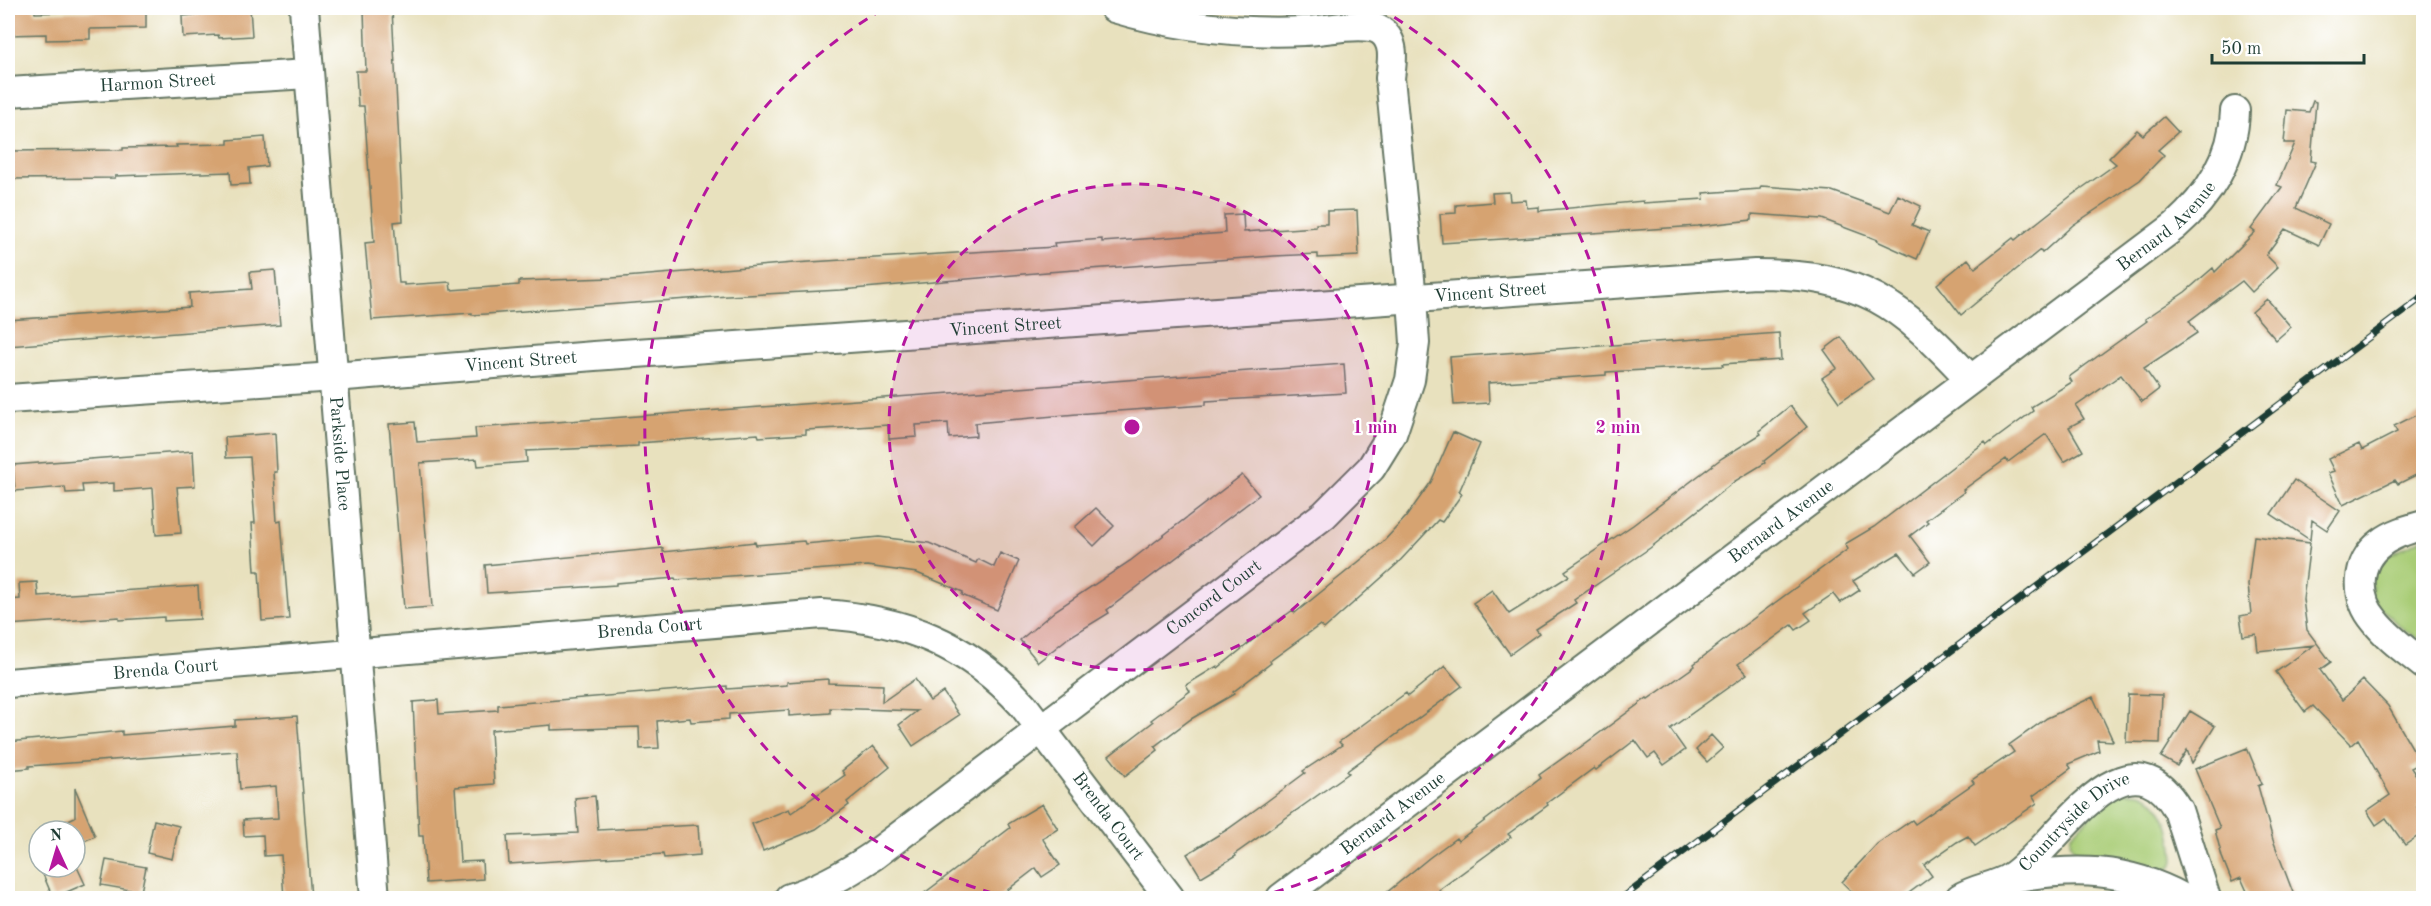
<svg xmlns="http://www.w3.org/2000/svg" width="2431" height="906" font-family="'Old Standard TT',serif">
	<style>
		.green { fill: #a8cc75; stroke: #648454; stroke-width: 1.5 }
		.building { fill: #d6a371 }
		.lines { fill: none; stroke-linecap: round; stroke-linejoin: round }
		.minor-casing { stroke: #657664; stroke-width: 32 }
		.minor { stroke: #fff; stroke-width: 28 }
		.rail-casing { stroke: #1f3d34; stroke-width: 7 }
		.rail { stroke: #fff; stroke-width: 4.5; stroke-dasharray: 14; stroke-linecap: butt }
		.ring { fill: none; stroke: #b5179e; stroke-width: 3; stroke-dasharray: 10 8 }
		.labels { text-anchor: middle; dominant-baseline: central; stroke-width: 4.5; stroke-linejoin: round; paint-order: stroke }
		.street-label { font-size: 18px; fill: #1f3d34; stroke: #fff }
		.centre { fill: #b5179e; stroke: #fff; stroke-width: 3 }
		.ring-label { font-size: 18px; text-anchor: middle; font-weight: bold; fill: #b5179e; stroke: #fff; stroke-width: 4.5; stroke-linejoin: round; paint-order: stroke }
	</style>
	<rect width="100%" height="100%" fill="#fff"/>
	<filter id="ink" filterUnits="userSpaceOnUse"><feTurbulence type="fractalNoise" baseFrequency=".0167" numOctaves="2"/><feDisplacementMap in="SourceGraphic" scale="12" xChannelSelector="R" yChannelSelector="G"/><feConvolveMatrix kernelMatrix="1 2 1 2 8 2 1 2 1" color-interpolation-filters="sRGB"/></filter>
	<filter id="wash" filterUnits="userSpaceOnUse"><feTurbulence type="fractalNoise" baseFrequency=".008" numOctaves="4" result="noise"/><feDisplacementMap in="SourceGraphic" scale="24" xChannelSelector="R" yChannelSelector="G"/><feGaussianBlur stdDeviation="1.35" result="paint"/><feColorMatrix in="noise" values="0 0 0 0 0 0 0 0 0 0 0 0 0 0 0 0 0 1.4 0 .05"/><feComposite in="paint" operator="in"/></filter>
	<g filter="url(#wash)">
		<rect width="100%" height="100%" fill="#e8e1be"/>
		<path class="green" d="M2423,539L2424,640L2423,641C2402,632 2388,615 2372,599V578L2381,559Z
			M2115,792C2123,792 2135,791 2143,794C2168,805 2173,837 2174,861L2170,867L2162,871L2125,860L2079,853C2071,848 2069,844 2071,835Z"/>
		<g id="blocks">
			<path class="building" d="M8,8H34L35,13L102,11L101,8H146V28L90,29V39L46,40V34L8,35Z
				M217,8H250L252,36L219,38L218,35L183,37L182,16L217,13Z
				M392,9L403,221L394,222L399,283H404V285L450,282L451,290L519,285V281L612,278L794,263L1055,247L1054,243L1102,239V242L1225,233L1224,215L1243,214L1244,232L1316,227V224H1327V211L1357,210L1359,256L1318,258V254L1274,256L1047,272L841,290L728,296L472,315V313L372,320L365,243L374,242L364,106H358L356,71H366L364,10Z
				M2313,101L2316,102L2311,161L2316,162L2296,208L2329,224L2319,245L2285,229L2266,255L2278,267L2252,292L2242,281L2189,321L2197,333L2144,368L2159,389L2142,402L2121,375L2076,406L2084,419L2069,427L2083,451L2064,462L2046,434L2008,462L2006,459L1963,490L1964,492L1926,520L1928,522L1910,536L1930,562L1915,573L1899,553L1853,581L1860,590L1840,603L1833,594L1805,613L1811,620L1796,630L1792,625L1738,664L1747,674L1670,729L1685,750L1664,765L1655,753L1648,758L1635,740L1596,770L1594,768L1547,803L1548,805L1508,834L1511,837L1439,890L1445,898H1380L1429,858L1456,838L1458,841L1541,778L1539,775L1570,753L1571,754L1647,698L1648,699L1695,666L1694,664L1727,638L1848,549L1845,544L1874,527L1985,442L1987,445L2033,411L2031,407L2072,382L2069,377L2147,321L2145,319L2185,292L2213,268L2215,272L2255,232L2251,229L2282,187L2277,185L2295,143H2284L2287,110L2309,112Z
				M2164,117L2178,132L2158,150L2164,155L2140,180L2073,225L2042,253L2040,250L1961,315L1937,284L1968,259L1975,268L2013,238L2015,240L2072,195L2116,164L2109,158L2137,130L2143,135Z
				M265,137L267,166L249,168L250,184L231,185L230,172L115,176V178L8,179V151L123,150V148L177,147L176,145L228,144V140Z
				M1761,186L1832,191L1890,212L1898,195L1921,206L1912,225L1929,232L1917,259L1877,241L1878,240L1822,219L1752,214V220L1698,226L1442,243L1440,214L1456,213V205L1493,202L1492,193L1509,192L1510,201L1526,200L1527,208L1539,207V211L1643,201V203L1704,199L1703,193L1760,189Z
				M275,270L280,325L8,346V320L190,307L189,293L252,289L250,272Z
				M2267,299L2291,327L2276,340L2252,312Z
				M1779,333L1781,360L1722,364L1723,366L1606,372V375L1488,383L1489,403L1454,405L1450,357Z
				M1841,337L1873,379L1839,402L1822,378L1837,368L1824,350Z
				M1344,364L1346,393L1206,401V405L1088,413L975,423L976,436L949,438L948,423L916,425L917,437L889,439L888,425L873,426L806,430V434L759,437L758,434L638,443V446L526,451L527,462L478,466L477,459L420,463L432,607L404,609L389,424L415,422L417,442L476,438L475,428Z
				M1790,406L1807,427L1764,461L1765,463L1735,481L1650,548L1574,600L1576,603L1536,629L1539,633L1510,654L1473,603L1492,590L1509,614L1569,576L1565,571L1633,525L1722,458L1761,434L1759,431Z
				M2424,411V471L2398,484L2395,480L2343,505L2328,473L2334,471L2328,459L2359,444L2362,450L2397,432L2394,426Z
				M1453,432L1480,444L1459,492L1462,494L1442,522L1438,520L1397,564L1324,629L1320,625L1270,661L1271,663L1233,692L1234,694L1191,719L1155,746L1158,750L1125,776L1109,756L1153,722L1151,720L1190,691L1186,685L1217,666L1218,668L1264,631L1293,610L1295,613L1383,542L1406,517L1431,482Z
				M275,433L277,472H274L277,522L281,521L289,619L262,621L259,571H255L252,523H255L250,457L226,458L225,437Z
				M193,451L195,486L177,487L181,533L156,535L153,488L114,491V483L82,485L83,492L66,493L65,487L15,491L13,465Z
				M1242,475L1259,495L1107,610L1109,613L1068,638L1038,662L1020,640L1056,610L1130,561Z
				M2294,480L2340,511L2327,530L2312,520L2310,540L2271,514Z
				M1096,508L1114,526L1094,546L1075,527Z
				M2254,536L2310,543L2303,599L2307,630L2331,662L2320,670L2342,700L2363,680L2388,706L2421,763L2411,768L2424,786V802L2417,807L2424,816V832L2405,845L2386,818L2376,825L2367,811L2390,795L2358,739L2351,745L2313,706L2305,712L2276,672L2314,645L2258,651L2256,634L2243,636L2240,616L2251,614L2248,585Z
				M879,537L929,543L976,563L978,559L994,567L1000,553L1019,561L997,610L962,595L963,592L917,573L867,566L676,580L675,578L616,583V585L487,593L485,565L663,548V552L755,542L756,545L804,541L805,544Z
				M37,582L38,596L198,586L200,619L164,621V617L119,620V617L8,625V600L20,599L19,583Z
				M1445,666L1462,686L1347,771L1349,773L1235,854L1236,856L1201,877L1187,854L1228,829L1266,802L1305,773L1303,771L1342,745L1339,742L1406,693L1408,696Z
				M828,679V683L883,685L882,702L915,679L930,701L943,692L959,715L913,746L899,725L917,711L830,708V713L789,716V710L729,714V719L691,722L690,718L657,721L659,748L640,749L639,727L551,730V725L491,730L494,784L455,787L460,862L482,861L483,879L426,883L423,836H419L413,702L438,700L439,714L498,710V705L727,686V689L787,685V682Z
				M2128,694L2162,695L2160,743L2126,742Z
				M2093,697L2113,741L2097,740L2099,751L2068,764L2071,768L2033,796L2037,803L1975,846L1968,836L1957,842L1924,865L1932,876L1902,898H1858L1842,882L1877,844L1912,820L1915,824L1974,783L1972,780L2014,752L2009,745L2047,718Z
				M2190,711L2215,726L2192,763L2187,750L2177,766L2161,757Z
				M297,716L311,898H284L281,855L264,856L263,835L244,836L243,820L278,818L276,786L240,789L237,751L29,766V768L8,770V742L122,731V735L185,730L235,726V720Z
				M1711,735L1723,748L1707,762L1696,750Z
				M873,746L890,767L847,802L849,805L816,829L763,851L752,824L789,809L791,813L845,775L842,771Z
				M2247,748L2262,784L2258,786L2273,840L2295,898H2250L2241,878L2232,882L2222,857L2215,830L2220,828L2195,769Z
				M75,788L95,836L75,845V831H44L75,817Z
				M595,796L598,830L698,825L700,855L664,858L663,854L509,864L507,836L578,833L575,798Z
				M1042,804L1058,829L1042,838L1060,865L1042,877L1036,868L997,898H918L1010,828L1008,824Z
				M154,820L179,826L172,859L147,853Z
				M106,860L146,867L141,892L101,885Z
				M40,867H77L85,884L53,898Z"/>
		</g>
	</g>
	<g filter="url(#ink)">
		<use href="#blocks" fill-opacity="0" stroke="#657664" stroke-width="1.5"/>
		<g class="lines">
			<defs>
				<g id="minor">
					<path id="s1" d="M304,8L375,898"/>
					<path id="s2" d="M8,92L308,74"/>
					<path id="s3" d="M8,399L334,377L594,356L1755,274C1863,274 1899,303 1970,379"/>
					<path d="M2424,525C2409,529 2392,534 2381,543C2355,562 2355,598 2375,621C2388,638 2407,651 2424,665"/>
					<path id="s4" d="M8,683L822,614C903,619 968,644 1023,705L1170,898"/>
					<path d="M2011,878C2073,867 2126,867 2183,898"/>
					<path id="s5" d="M789,898C820,889 846,874 873,856L1324,515L1371,468L1392,434L1410,380L1415,343L1412,299L1390,78C1392,62 1396,42 1381,31C1365,20 1324,31 1304,31C1238,34 1177,27 1114,8"/>
					<path id="s6" d="M1281,898L2175,226C2208,197 2234,157 2235,111"/>
					<path id="s7" d="M1960,898C1975,888 1996,887 2011,877C2056,849 2125,719 2178,810L2206,898"/>
				</g>
			</defs>
			<use href="#minor" class="minor-casing"/>
			<use href="#minor" class="minor"/>
			<defs>
				<path id="rail" d="M1622,898L2424,296"/>
			</defs>
			<use href="#rail" class="rail-casing"/>
			<use href="#rail" class="rail"/>
		</g>
	</g>
	<circle cx="1132" cy="427" r="243" fill="#b5179e" fill-opacity=".12"/>
	<g class="ring">
		<circle cx="1132" cy="427" r="243"/>
		<path d="M1010 898A486 486 0 0 1 885 8M1379 8A486 486 0 0 1 1254 898"/>
	</g>
	<g class="labels">
		<g class="street-label">
			<text stroke="none"><textPath href="#s2" startOffset="150">Harmon Street</textPath></text>
			<text stroke="none"><textPath href="#s6" startOffset="1112">Bernard Avenue</textPath></text>
			<text stroke="none"><textPath href="#s3" startOffset="1486">Vincent Street</textPath></text>
			<text stroke="none"><textPath href="#s3" startOffset="1000">Vincent Street</textPath></text>
			<text stroke="none"><textPath href="#s3" startOffset="514">Vincent Street</textPath></text>
			<text stroke="none"><textPath href="#s1" startOffset="447">Parkside Place</textPath></text>
			<text stroke="none"><textPath href="#s6" startOffset="626">Bernard Avenue</textPath></text>
			<text stroke="none"><textPath href="#s5" startOffset="522">Concord Court</textPath></text>
			<text stroke="none"><textPath href="#s4" startOffset="644">Brenda Court</textPath></text>
			<text stroke="none"><textPath href="#s4" startOffset="158">Brenda Court</textPath></text>
			<text stroke="none"><textPath href="#s6" startOffset="140">Bernard Avenue</textPath></text>
			<text stroke="none"><textPath href="#s4" startOffset="1184">Brenda Court</textPath></text>
			<text stroke="none"><textPath href="#s7" startOffset="140">Countryside Drive</textPath></text>
		</g>
	</g>
	<circle cx="1132" cy="427" r="9" class="centre"/>
	<g class="ring-label">
		<text x="1375" y="433">1 min</text>
		<text x="1618" y="433">2 min</text>
	</g>
	<rect width="2431" height="906" fill="none" stroke="#fff" stroke-width="30"/>
	<g transform="translate(57 849) rotate(356)"><circle r="28" fill="#ffffff" stroke="#a5b1ae" stroke-width="1.5"/>
	<path d="M0-4.5L10 22L0 15L-10 22Z" fill="#b5179e"/>
	<text y="-9" font-size="16" font-weight="bold" text-anchor="middle" fill="#1f3d34">N</text>
	</g>
	<path d="M2212 54v9h152v-9" fill="none" stroke="#1f3d34" stroke-width="3"/>
	<text x="2221" y="54" font-size="18" fill="#1f3d34" stroke="#ffffff" stroke-width="4.5" paint-order="stroke">50 m</text>
</svg>
